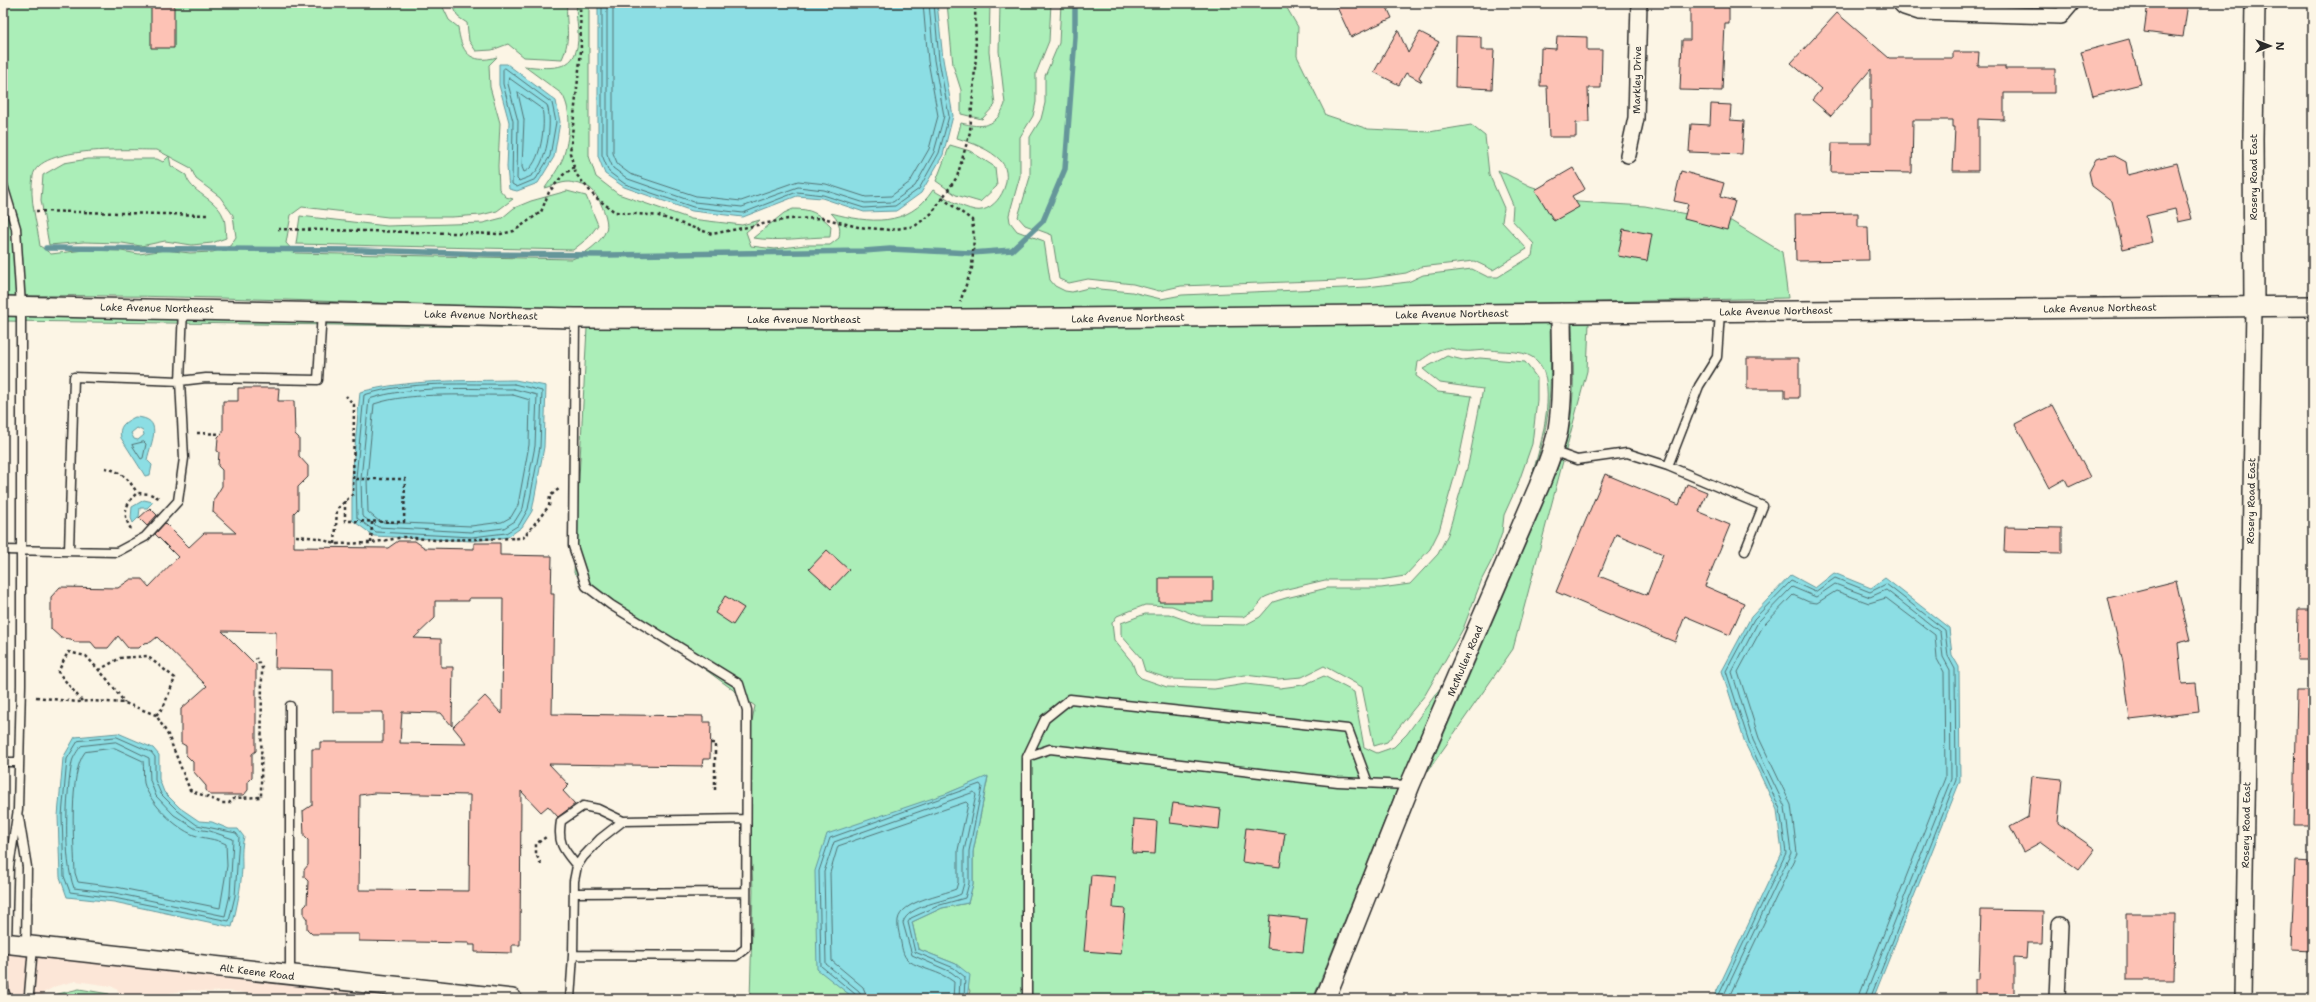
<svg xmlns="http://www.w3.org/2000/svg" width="2316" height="1002" font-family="'Shantell Sans',sans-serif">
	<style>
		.built { fill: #fce6d7 }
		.green { fill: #abeeb8; stroke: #6b8c72; fill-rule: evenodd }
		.water { fill: #8cdee4; stroke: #65969a; fill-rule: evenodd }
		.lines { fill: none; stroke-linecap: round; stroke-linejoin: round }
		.shore { stroke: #527375; stroke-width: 1 }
		.stream { stroke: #65969a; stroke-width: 5.5 }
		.building { fill: #fdc2b5; stroke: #2b2b2b; fill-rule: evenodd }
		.service-casing { stroke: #2b2b2b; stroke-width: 11 }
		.minor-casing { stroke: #2b2b2b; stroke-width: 18 }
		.tertiary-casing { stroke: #2b2b2b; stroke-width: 22 }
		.path { stroke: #2b2b2b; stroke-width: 2.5; stroke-dasharray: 3 3; stroke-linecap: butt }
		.service { stroke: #fcf5e5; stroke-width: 8 }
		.minor { stroke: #fcf5e5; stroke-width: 15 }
		.tertiary { stroke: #fcf5e5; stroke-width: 19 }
		.labels { text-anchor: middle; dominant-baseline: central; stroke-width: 3; stroke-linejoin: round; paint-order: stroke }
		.street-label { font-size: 10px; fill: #2b2b2b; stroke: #fcf5e5 }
	</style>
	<rect width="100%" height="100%" fill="#fcf5e5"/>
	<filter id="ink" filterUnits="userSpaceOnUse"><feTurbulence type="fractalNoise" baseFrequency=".025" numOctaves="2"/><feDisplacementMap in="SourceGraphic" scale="8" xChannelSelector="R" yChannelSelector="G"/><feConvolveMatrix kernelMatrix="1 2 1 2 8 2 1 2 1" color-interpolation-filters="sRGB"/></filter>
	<g filter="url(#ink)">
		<path class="built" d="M3,953L372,995L396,999H294L227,991L209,992L193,990L170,993L157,999H123L118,990L111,986L76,981L56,986L43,993L42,999H3Z"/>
		<path class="green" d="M3,3H441L449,20L458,27C461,52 470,65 497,57L489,65L490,87L500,123L498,166L499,189L506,197L513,199L497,211L481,215L452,217H388L302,207L291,215L286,243L295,253L572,259C584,255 602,242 606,230C610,220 598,194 590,188C585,185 575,183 569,182C561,182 553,186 545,188C551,179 559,168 563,158C569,139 573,112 562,94L524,66C554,69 579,72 578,34C578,23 575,14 577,3H589V156L596,177L618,194L691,219L742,225L760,220L746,232L751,246L775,249L805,245H830L839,238C841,226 839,221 831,213C869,223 908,228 933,190C946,198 960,207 975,210C997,214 1016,178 1001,161C990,149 972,143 957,138L961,123C982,128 996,128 1005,104L999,51L1000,5L1003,3H1051L1049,41L1036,73V102L1033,116L1020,137V176L1009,215L1010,222L1017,231L1044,241L1050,280L1055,286L1065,291L1072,292L1088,288L1132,292L1161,299L1182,295L1367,287L1408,282L1423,275L1472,269L1488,277H1498L1532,256L1534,244L1512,220L1513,205L1498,170L1530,186L1578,202L1645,206L1707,218L1731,221L1782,252L1788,298C1385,307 981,313 577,308C386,306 194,293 3,296ZM157,150L191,168L196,179L220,197L233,215L236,237L230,246L213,252L190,253L165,250L139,254L121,251L84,250L51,254L40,246C37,223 29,199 33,176C38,145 134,150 157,150Z
			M452,3H567C565,24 572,37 562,59L524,57L508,44L492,50L476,51L469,41L467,23L458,17Z
			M947,3H990L989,52L995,105L982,119L961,114V90L953,65Z
			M1061,3H1284L1298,27L1297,56L1326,115L1368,129L1429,132L1471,125L1485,136L1489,174L1504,208L1502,222L1527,249L1493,270L1474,261L1420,267L1406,273L1366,279L1181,286L1159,291L1133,284L1088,279L1069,283L1059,279L1052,235L1025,225L1018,217L1030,177V137L1041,119L1045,103V76L1059,43Z
			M950,145L970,151L995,167L997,186L980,202L956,195L936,181Z
			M169,156L171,166L186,175C190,193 216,198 223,216C226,222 225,232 226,238L212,243L192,245L165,241L141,246L122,243L84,242L49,245L41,200L43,175L64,163L88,159H157L163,162Z
			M567,191L586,196L598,225L588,238L573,250L296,244L300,216L387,226L483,223L502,218L514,208L531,201Z
			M793,209C811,209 818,213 831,226L830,237C804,237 779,242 753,238L784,213Z
			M3,316L575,328L958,329L1550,323C1551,381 1553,419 1532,475C1540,449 1562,374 1532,357C1521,350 1502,352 1490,350C1481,350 1471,352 1462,351C1455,350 1449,346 1442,349C1433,351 1425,358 1418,362L1416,376L1438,392L1472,396L1458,464L1439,531L1430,549L1405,576L1380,580H1325L1283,590L1265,597L1254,610L1243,617L1198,616L1172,606L1145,605L1117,616L1112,623L1114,640L1132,662L1136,673L1141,678L1167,687L1214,689L1246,684L1280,688L1303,685L1324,676L1354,692L1364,747L1377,753L1394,747L1407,734L1443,684L1400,782L1313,999H967L970,991L956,964L918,949L912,922L942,908L968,903L973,884V852L988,777L948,793L846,991L855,999H750L753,891L747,745L755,706L574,573L587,328L3,321Z
			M1572,323H1589L1587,371L1513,649L1428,771L1549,490C1556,471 1564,453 1568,434C1576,398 1573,359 1572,323Z
			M1447,356L1463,360L1480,358L1525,362L1537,378V400L1532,444L1518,484L1504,515L1502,533L1494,556L1482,579L1463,629L1425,695L1387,742L1374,746L1362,687L1324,666L1302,677L1278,679L1245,675L1215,680L1170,679L1145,671L1141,658L1121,635V623L1145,614H1169L1196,624L1245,625L1260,617L1273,602L1286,598L1327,588H1381L1410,584L1438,554L1448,534L1468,465L1483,389L1440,383L1423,369Z
			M79,989L109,994L113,999H50L58,994Z"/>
		<path class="water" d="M598,3H937L943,59L953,116L943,155L921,193L896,211L864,212L822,198L797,196L743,217L692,211L624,187L605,174L598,156Z
			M499,64H507L556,101L560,122L554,157L538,183L517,191L509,189L507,167L509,122L499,85Z
			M515,380L546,386L544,447L532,511L522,527L508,537L472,541L374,536L352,520V478L360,392C411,379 462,381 515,380Z
			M135,417C165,418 151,441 147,460L152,465L150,475L145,476L142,471L121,438C118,426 125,422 135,417ZM137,428L143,431L144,435L138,440L134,439L131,433Z
			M144,500L153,502L147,508H140L139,517L133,523L131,518L132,507Z
			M1834,573L1871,588L1885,578L1949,628L1952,655L1959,667L1960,781L1873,999H1713L1782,853L1777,810L1745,743L1722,671L1751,617L1791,575L1815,588Z
			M118,733L153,748L159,755V779L164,792L180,808L199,821L212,822L229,829H238L244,837C241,848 242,857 242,868C241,888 237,907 232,927L114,902L67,897L60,877L58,816L63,758L75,737Z
			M988,776L973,852V884L968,903L942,908L912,922L918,949L956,964L970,975L967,999H855L817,969L815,871L827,834L948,793Z"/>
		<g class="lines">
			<path class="shore" d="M602,3V155L609,172L625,184L693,207L743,213L797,192L823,195L864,208L895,206L919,189L939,153L949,116L939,60L934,3
				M607,3V154L613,168L628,179L694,202L742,207L798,187L824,190L865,203L893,202L915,186L934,152L944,116L934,60L929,3
				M613,3V153L618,165L630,174L696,196L741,201L798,181L826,184L866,197L891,196L910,182L929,149L938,116L928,61L923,3
				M505,68L552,103L556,122L550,156L536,179L517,187L512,184L513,121L503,84V70Z
				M509,78L547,105C553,122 547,166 531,176C528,178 523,179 519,181L517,179L518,121L508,84Z
				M518,92L542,109C546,124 541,166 524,172L522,167L524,120Z
				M514,384L542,391L540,447L528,509L519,525L506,533L472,537L376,532L357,518L356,478L364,395C411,380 465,385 514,384Z
				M514,389L537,395L535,446L523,508L515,521L504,528L471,532L378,527L362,516L361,479L369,399C412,385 469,389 514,389Z
				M513,395L530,400L529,445L518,505L511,517L502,522L471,526L380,522L368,512L367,479L374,404C413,391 472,396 513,395Z
				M144,442L146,444L143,458L141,459L132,445Z
				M117,737L151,752L155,757V780L161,794L178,811L197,825L236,833L239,837L235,896L229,921L114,898L70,892L64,876L62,816L67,759L78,741Z
				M116,742L149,758L150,780L156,796L174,815L196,829L210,831L233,839L230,895L225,916L115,893L74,888C63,859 66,793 72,762C73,757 78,750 81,746Z
				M115,748L143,761C144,768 143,776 144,783C149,802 175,828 194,835C205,839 214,838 226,844L227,866L220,908L116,887L78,882L75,873C74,845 68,773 85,752Z
				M857,999L855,994L821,966L819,871L830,838L980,784L982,787L969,851V883L965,898L940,905L911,918L908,922L915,952L954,968L965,977L964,999
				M862,999L859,991L826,964L824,872L834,842L974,792L976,795L964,851V883L961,894C948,901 907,905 903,923L912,955L951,972L960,979L959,999
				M868,999L863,987L832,961L830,873L838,846L966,802L968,804L958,850V882L956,889C942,895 901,901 898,920C897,926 899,932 900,938C902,946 902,956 909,961C920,969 940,971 954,982L953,999
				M1717,999L1786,853L1780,809L1749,742L1726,671L1754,619L1791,581L1815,592L1835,578L1870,592L1886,584L1945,630L1948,656L1955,669L1956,780L1870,999
				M1722,999L1791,853L1785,807L1753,740L1732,672L1758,622L1792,587L1816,597L1835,584L1870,597L1886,590L1940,632L1943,657L1950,670L1951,779L1864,999
				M1728,999L1797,853L1791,805L1759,738L1738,672L1763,626L1793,595L1809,602L1817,603L1836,591L1869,603L1886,598L1935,635L1937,659L1944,672L1945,778L1858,999"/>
			<path class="stream" d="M46,248L362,250L487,254L607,255L864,251L890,249L971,253L1012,250L1043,221L1065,169L1075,37V3"/>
		</g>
		<path class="building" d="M1335,3H1385L1392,18L1351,37Z
			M1690,3H1729V24H1725L1722,91L1680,90L1682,40H1690Z
			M2148,3H2188L2183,37L2144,32Z
			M151,5H174V48H151Z
			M1837,13L1889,58H1953V52H1979L1978,66H2005V69H2055V93H2004V120L1978,119V171H1953L1955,127H1953V120H1913L1912,173L1831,172L1832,143H1871V69L1831,116L1812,100L1821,89L1791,63Z
			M1398,30L1408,53L1420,32L1439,42L1419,77L1422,82L1406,73L1399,85L1374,72Z
			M1456,36L1481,37V50H1494L1492,89L1455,87Z
			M1557,36L1587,37V50H1602L1601,88H1588L1589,122L1576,123V137H1549L1547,86H1540L1541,48L1556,49Z
			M2129,39L2141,84L2093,96L2081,52Z
			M1711,104L1731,105L1730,120L1744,121L1742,154L1689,152L1691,124L1710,125Z
			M2113,155L2126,162L2128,175L2177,163L2192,219L2178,222L2175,209L2146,216L2152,242L2123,249L2112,201L2092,186L2089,172L2096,159Z
			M1573,168L1585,189L1572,196L1579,207L1554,221L1535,190Z
			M1681,171L1724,183L1720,197L1735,201L1727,230L1684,219L1688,204L1674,201Z
			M1858,213V227H1868L1869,260L1796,261L1795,214Z
			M1623,229L1652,234L1647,261L1618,256Z
			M1747,358H1799V398H1785V389H1747Z
			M238,388H279L278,401H294L295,434L299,438V456L308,466V477L298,487V509L294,513V547L388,548L398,541H415L425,548L474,549V543H500V555L552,556L551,594H554L552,714L703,716V722H711L710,759H703L702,766L549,764L569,785L563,791L575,804L558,817L548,806L541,812L521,791L520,945H512V953L475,952V945H469V943L359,941V934H312L307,929V919L304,915V907L307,904L308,881L304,877V870L308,865V840L304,836L303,811L312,805V749H320V742H383V712H333V669L275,668L276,632L222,631L256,665V751L252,754V777L248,781V790L244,795H210L206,790V786L193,771V762L186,755V746L181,743V709L207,686L157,637L151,642L144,643L139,648H128L118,636L108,648H96L91,642H74L71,639L61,638L51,629V597L60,587L118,588L131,579H142L149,587L178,557L155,534L165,523L189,547L204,533H236L213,512L214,499L222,486V470L218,466L219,452L217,451L218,437L223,432V401H238ZM469,598H503L502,714L485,696L453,727L467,744L400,743L402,712L441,713L452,726L453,667H441V639L414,638L435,618V601H469ZM374,793L470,795L469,891L359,890L360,795Z
			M2052,405L2090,477L2069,487L2065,479L2049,488L2015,424Z
			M1605,474L1679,505L1687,484L1707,492L1699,512L1730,525L1705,586L1744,603L1730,635L1685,616L1675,642L1556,592ZM1616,534L1663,554L1647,595L1599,576Z
			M150,508L157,515L147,526L139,518Z
			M2005,527L2062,528V553L2004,552Z
			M827,550L849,570L831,589L809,569Z
			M1159,578H1213V602H1159Z
			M2176,581L2190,640L2178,643L2182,684L2196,683L2199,712L2130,720L2123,662L2108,598Z
			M725,596L744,608L733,625L715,613Z
			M2298,610H2313V660H2297Z
			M2297,691H2313V825H2294Z
			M2032,776L2062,779L2058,823L2095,849L2079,870L2041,842L2023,852L2010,827L2028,817Z
			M1173,803L1221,809L1219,829L1170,823Z
			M1134,819L1157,821L1155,854L1132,853Z
			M1246,828L1285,833L1280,867L1242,862Z
			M2295,861L2313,862V951L2291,950Z
			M1091,875L1115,877L1113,908L1125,909L1121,954L1084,951Z
			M1981,910L2043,911L2042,943H2027L2026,959L2014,958V999H1975V979H1979Z
			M2127,914H2175L2174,980H2127Z
			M1270,915L1307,919L1303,952L1267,948Z"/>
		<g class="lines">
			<defs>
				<path id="service" d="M3,185L16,228L21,306V685L18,809L9,867L7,944
					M1552,451L1577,460L1627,453L1668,466L1763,506L1745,551
					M1668,466L1699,386L1717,357L1720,312
					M3,550L117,552L145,537L178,501L184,458L180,381L183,309
					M69,551L74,377L180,381L206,378L318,380L322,311
					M1027,757L1045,719L1070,699L1348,729L1368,783
					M3,762H19
					M19,818L27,867L26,946
					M577,866C564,850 557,844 561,821L583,806L598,809L623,821
					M574,893L746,892
					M573,955L574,881L577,866L583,857L600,839L623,821L746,819
					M290,975V706
					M3,977L4,991L7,999
					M31,999L29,994L33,947
					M570,999L573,955L736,956L746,948L747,710L739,684L611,605L586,586L573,546L575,318
					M1027,999V757L1050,749L1338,782L1409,785"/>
				<path id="minor" d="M1900,3L1904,7L1919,12L2061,16L2072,3
					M1628,155L1636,118L1639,3
					M2057,999L2060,925
					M2243,999L2254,306"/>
				<path id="tertiary" d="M3,306L575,318L958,319L2313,306
					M2254,306L2253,138L2255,3
					M3,943L512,999
					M1325,999L1410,785L1539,486C1546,468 1554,450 1558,430C1564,392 1561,352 1561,313"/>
			</defs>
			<use href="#service" class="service-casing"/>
			<use href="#minor" class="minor-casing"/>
			<use href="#tertiary" class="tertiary-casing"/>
			<path class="path" d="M580,3L581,51L570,153L576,174L595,197L615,212L659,216L712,234L788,219L823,218L858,227L890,230L915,226L932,213L957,177L970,132L976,55L975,3
				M942,198L972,220L974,237L972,268L960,302
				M36,211L207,215
				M278,229L501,234L514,231L541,212L549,192L563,175L574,167
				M197,433L222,434
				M105,468C121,471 130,480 137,493
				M345,501V521L404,522L405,479H354
				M131,529C122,515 125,504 137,493L150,494L161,499
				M296,536L318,538L335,544L371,543L404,537L435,540L523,538L549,506L550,496L560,488
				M371,543L372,522
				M335,544L337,509L353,494L354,405L346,396
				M99,670L120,658L147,656L175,678L163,708L156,715
				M36,697L77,702L92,701L125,703L156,715L168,735L190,790L222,803H229L235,798L261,797L262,668L256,658
				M82,701L58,672L68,652L86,656L107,679L125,703
				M711,743H715V792
				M541,864L536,854V844L546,837"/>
			<use href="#service" class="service"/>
			<use href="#minor" class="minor"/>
			<use href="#tertiary" class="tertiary"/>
		</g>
	</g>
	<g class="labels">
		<g class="street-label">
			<text transform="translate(1637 80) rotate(-89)">Markley Drive</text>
			<text transform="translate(2253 177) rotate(-90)">Rosery Road East</text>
			<text transform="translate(157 308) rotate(1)">Lake Avenue Northeast</text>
			<text transform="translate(2100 308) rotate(-1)">Lake Avenue Northeast</text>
			<text transform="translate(1776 311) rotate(-1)">Lake Avenue Northeast</text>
			<text transform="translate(1452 314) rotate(-1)">Lake Avenue Northeast</text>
			<text transform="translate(481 315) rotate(1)">Lake Avenue Northeast</text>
			<text transform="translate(1128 318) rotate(-1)">Lake Avenue Northeast</text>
			<text x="804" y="319">Lake Avenue Northeast</text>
			<text transform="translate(2251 501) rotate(-89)">Rosery Road East</text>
			<text transform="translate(1465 661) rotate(-67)">McMullen Road</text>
			<text transform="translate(2246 825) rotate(-89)">Rosery Road East</text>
			<text transform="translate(257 972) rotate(7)">Alt Keene Road</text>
		</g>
	</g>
	<rect width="2316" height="1002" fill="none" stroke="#fcf5e5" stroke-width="16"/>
	<rect x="8" y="8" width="2300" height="986" fill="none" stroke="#2b2b2b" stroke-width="1.5" filter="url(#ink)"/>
	<g transform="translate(2270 46) rotate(90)" stroke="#fcf5e5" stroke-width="3" paint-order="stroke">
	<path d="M0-3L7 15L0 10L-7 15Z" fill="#2b2b2b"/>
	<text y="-6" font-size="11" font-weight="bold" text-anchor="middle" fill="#2b2b2b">N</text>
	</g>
</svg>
